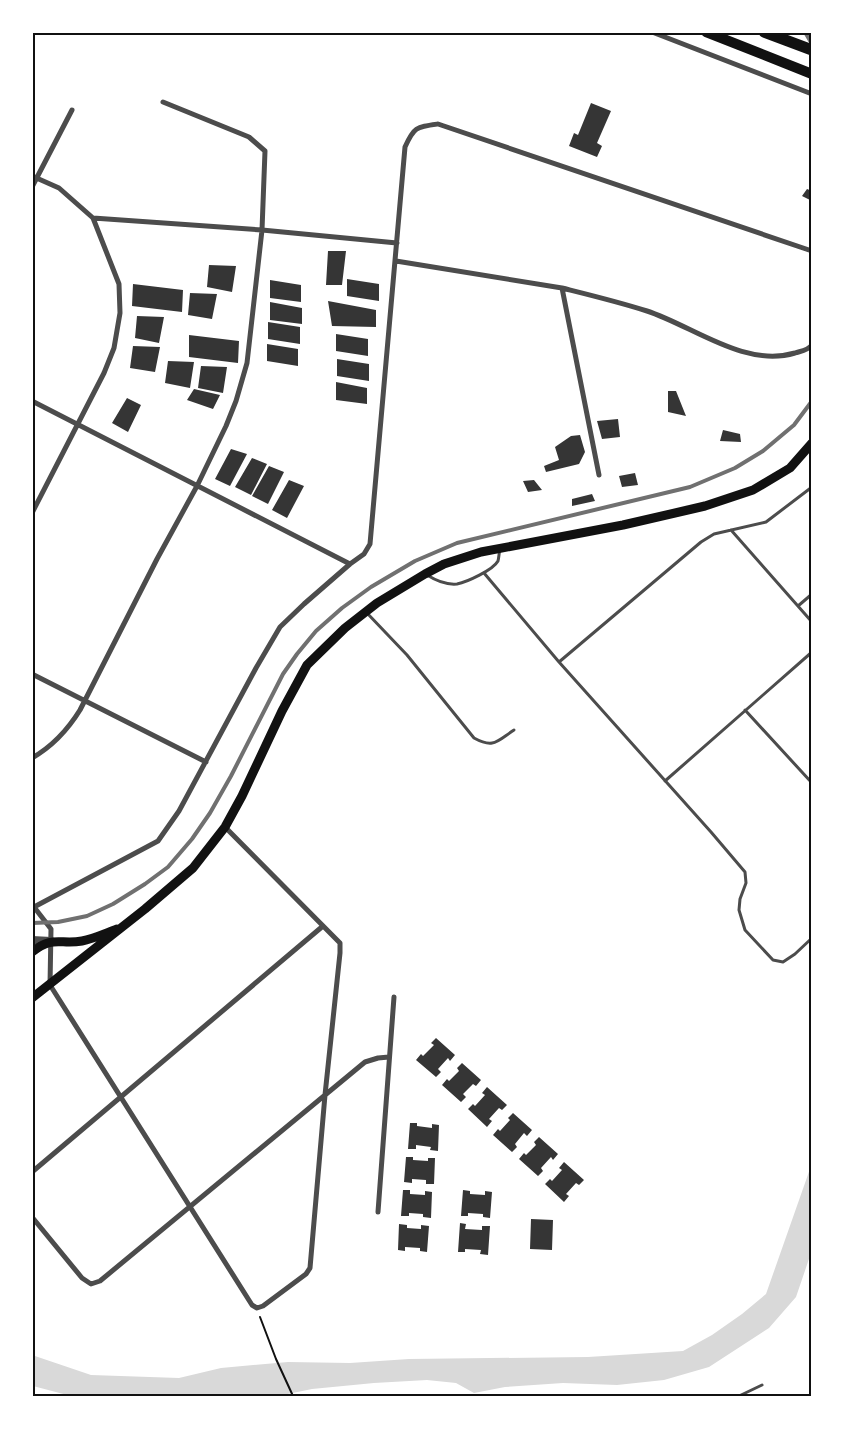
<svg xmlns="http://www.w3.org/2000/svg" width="844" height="1429" font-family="'IBM Plex Serif',serif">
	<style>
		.water { fill: #d9d9d9 }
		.building { fill: #353535 }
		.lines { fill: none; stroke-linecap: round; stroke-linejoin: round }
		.path { stroke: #111; stroke-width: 2 }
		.service { stroke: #4c4c4c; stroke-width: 3 }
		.minor { stroke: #4c4c4c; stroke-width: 5 }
		.tertiary { stroke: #4c4c4c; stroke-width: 8 }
		.secondary { stroke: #111; stroke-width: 9 }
		.trunk { stroke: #111; stroke-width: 10 }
		.motorway { stroke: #111; stroke-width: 11 }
		.rail { stroke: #707070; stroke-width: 4 }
		.neatline { fill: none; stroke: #111; stroke-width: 2 }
	</style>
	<rect width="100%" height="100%" fill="#fff"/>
	<path class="water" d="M811,1166V1253L796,1297L769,1328L709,1367L664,1380L617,1385L563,1383L505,1387L474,1393L456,1383L427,1380L374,1383L312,1389L278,1396H71L33,1386L32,1355L91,1375L179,1378L221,1368L288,1362L350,1363L409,1359L588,1357L683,1351L712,1335L742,1314L766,1294Z"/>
	<path class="building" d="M591,103L611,111L597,143L602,146L597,157L569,146L574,133L578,135Z
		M807,189L812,191V201L802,196Z
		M328,251H346L342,285H326Z
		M209,265L236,266L232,292L207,287Z
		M347,279L379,284V301L347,296Z
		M270,280L301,285V302L270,298Z
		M133,284L183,290L182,312L132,306Z
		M190,293L217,294L212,319L188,315Z
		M328,301L376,310V327L332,326Z
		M270,302L302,308V324L270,320Z
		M137,316L164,317L159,343L135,338Z
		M268,322L300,327V344L268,339Z
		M336,334L368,339V356L336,351Z
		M189,335L239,341L238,363L189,357Z
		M267,344L298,349V366L267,361Z
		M133,346L160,347L155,372L130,368Z
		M337,359L369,364V381L337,376Z
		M168,361L194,362L190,388L165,383Z
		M201,366L227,367L223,393L198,388Z
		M336,382L367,388V404L336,400Z
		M194,389L220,395L213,409L187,400Z
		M668,391H676L686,416L668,412Z
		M127,398L141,405L128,432L112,423Z
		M618,419L620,437L602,439L597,421Z
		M723,430L740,434L741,442L720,441Z
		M580,435L585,452L579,464L546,472L544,466L559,460L555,447L571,436Z
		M231,449L247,454L230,486L215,479Z
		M252,458L267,464L251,495L235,487Z
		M269,466L284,472L268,504L252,496Z
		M635,473L638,485L622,487L619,476Z
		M289,480L304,486L287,518L272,510Z
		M534,480L542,490L528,492L523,481Z
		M592,494L595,501L572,506V499Z
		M436,1038L455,1055L450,1061L448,1058L438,1069L441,1072L436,1077L416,1060L421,1054L423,1056L434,1045L431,1043Z
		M462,1063L481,1080L476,1086L473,1084L463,1094L466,1097L461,1102L442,1085L447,1079L449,1081L459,1071L457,1068Z
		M487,1087L507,1105L502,1110L499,1108L489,1119L492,1121L487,1127L468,1109L473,1104L475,1106L485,1095L482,1093Z
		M513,1113L532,1130L527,1136L524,1133L515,1144L517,1147L512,1152L493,1135L498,1129L500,1131L510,1120L508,1118Z
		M410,1123H417V1126L432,1128V1124L439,1125L438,1151L430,1150L431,1147L416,1145V1149H408Z
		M539,1137L558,1154L553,1160L551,1157L541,1168L543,1171L538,1176L519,1159L524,1153L526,1155L536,1145L534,1142Z
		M406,1157H413V1160L428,1161V1158H435L434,1184H426V1180L412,1179V1183L404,1182Z
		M564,1162L584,1180L579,1185L576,1183L566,1194L569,1196L564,1202L545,1184L550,1179L552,1181L562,1170L559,1168Z
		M403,1190H410V1194L425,1195V1191L432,1192L431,1218L423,1217V1214L409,1213V1216H401Z
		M463,1190L470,1191V1194L485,1195V1191L492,1192L490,1218L483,1217V1214L468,1213V1216H461Z
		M531,1219L553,1220L552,1250L530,1249Z
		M460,1223L466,1224L465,1229L482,1230V1226H490L488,1255L480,1254L481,1250L465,1249V1252H458Z
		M399,1224L407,1225V1228L421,1229V1225L429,1226L427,1252L420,1251V1248L405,1247V1251L398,1250Z"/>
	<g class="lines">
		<path class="path" d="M260,1317L276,1359L293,1396"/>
		<path class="service" d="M731,530L812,622
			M484,573L559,662L711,832L745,872L746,883L740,899L739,910L745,930L773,960L783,962L795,954L812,938
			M427,575C435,580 447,585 457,584C467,582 493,570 498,561C499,557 499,553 500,549
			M798,606L812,594
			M366,612L407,655L474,738C494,749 497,741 514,730
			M559,662L701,542L714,534L766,522L812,487
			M745,710L812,783
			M665,781L812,652
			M739,1396L762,1385"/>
		<path class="minor" d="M652,32L812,94
			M32,176L59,188L93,218L262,230L397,243
			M32,187L72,110
			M396,261L562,288L599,475
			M562,288C590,295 619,302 647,311C693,326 744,368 795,353C801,351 807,351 812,345
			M32,401L350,564
			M32,513L104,373L114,348L120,313L119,284L93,218
			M32,674L206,762
			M32,758C53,746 67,731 80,710L157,559L197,486L226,426L236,401L247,363L262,230L265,151L249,137L163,102
			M225,827L340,943V953L325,1095L310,1268L306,1274L263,1306L257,1308L252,1305L50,985L51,929L34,907L158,841L179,811L256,668L280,627L304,604L350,564L364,554L370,544L405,147C414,127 416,127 438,124L812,251
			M32,1172L323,926
			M378,1212L394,997
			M32,1217L82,1278L91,1284L100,1281L365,1062L378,1058L389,1057"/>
		<path class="tertiary" d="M32,940L51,941"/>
		<path class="secondary" d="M32,952C53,935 60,945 82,941C93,939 106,933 117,929
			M32,998L145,909L193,868L225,827L242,796L282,711L307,665L345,628L377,603L425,574L444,564L481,552L623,525L705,506L753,490L790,468L812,443"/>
		<path class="trunk" d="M706,32L812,74"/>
		<path class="motorway" d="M764,32L812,50"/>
		<path class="rail" d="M805,32L812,44
			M32,923L58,922L87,916L113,904L145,884L168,867L192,839L210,813L231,776L283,674L297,654L316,631L342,608L371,587L415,561L457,543L690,487L735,468L763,451L794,425L812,401"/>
	</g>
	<rect width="844" height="1429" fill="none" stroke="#ffffff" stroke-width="68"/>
	<rect x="34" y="34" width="776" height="1361" class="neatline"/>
</svg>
